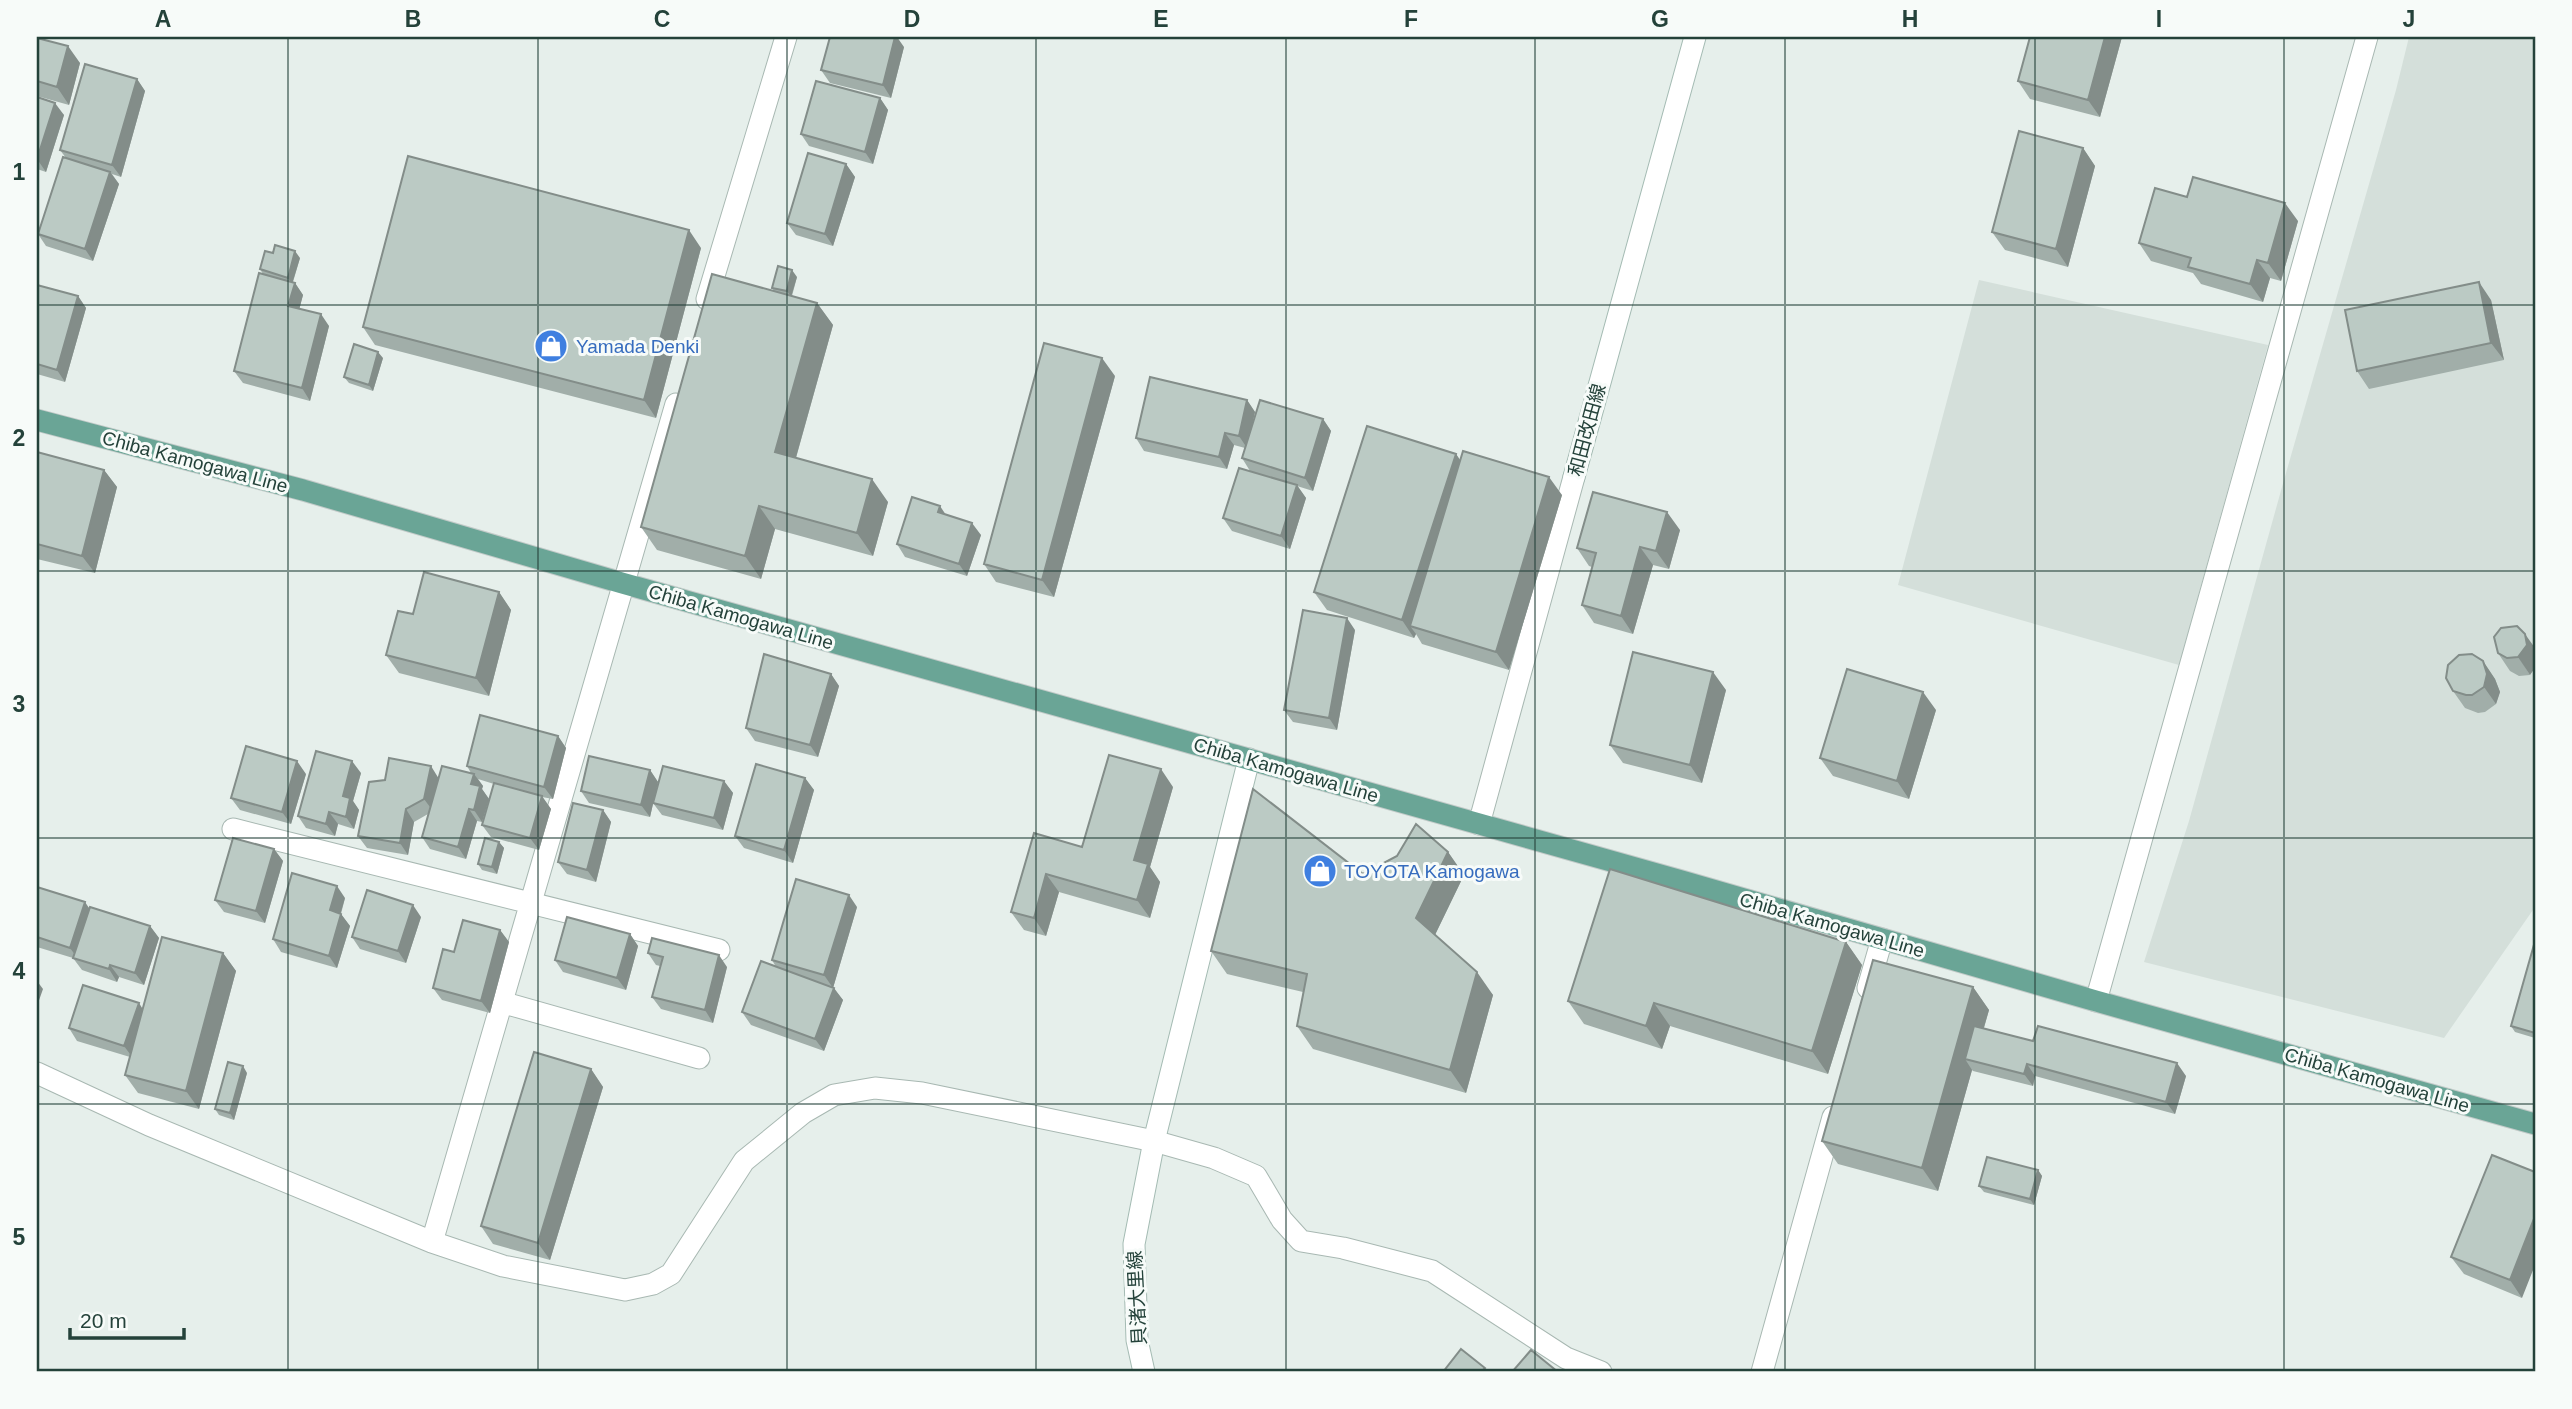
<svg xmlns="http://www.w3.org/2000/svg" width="2572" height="1409" font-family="Helvetica,'Noto Sans JP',sans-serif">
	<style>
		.built { fill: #d4dfda }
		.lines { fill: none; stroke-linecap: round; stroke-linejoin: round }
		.street-casing { stroke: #a8b8b2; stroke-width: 23 }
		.secondary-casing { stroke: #a4bbb3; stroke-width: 23 }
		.primary-casing { stroke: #c2cac8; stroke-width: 23 }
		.street { stroke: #fff; stroke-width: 21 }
		.secondary { stroke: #fff; stroke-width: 21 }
		.primary { stroke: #6aa596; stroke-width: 21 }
		.wall { fill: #a1aea9 }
		.shaded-wall { fill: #838d89 }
		.building { fill: #bbcac4; stroke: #838d89; stroke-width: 2 }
		.grid { fill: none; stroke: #24423a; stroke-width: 2; stroke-opacity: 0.55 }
		.labels { text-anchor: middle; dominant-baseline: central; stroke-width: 6; stroke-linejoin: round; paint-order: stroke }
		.shop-label { font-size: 19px; fill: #366cbe; stroke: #f7fbf9; text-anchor: start }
		.street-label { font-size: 19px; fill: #24423a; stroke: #f7fbf9 }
		.neatline { fill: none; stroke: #24423a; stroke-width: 2.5 }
		.grid-label { font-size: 23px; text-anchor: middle; font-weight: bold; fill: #24423a }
	</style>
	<rect width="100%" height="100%" fill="#e6efeb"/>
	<path class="built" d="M2409,37H2535V907L2444,1038L2144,962L2189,821L2282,487L2396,90Z
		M1979,280L2268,345L2179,665L1898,585Z"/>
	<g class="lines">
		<defs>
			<path id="street" d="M707,299L786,37
				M1479,824L1574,477
				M233,829L719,950
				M1868,988L1882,939
				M2096,1001L2367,37
				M501,1002L699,1058
				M37,1073L149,1125L432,1242L503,1266L625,1290L653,1284L671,1274L744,1161L803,1113L834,1095L875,1088L922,1093L1154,1141L1214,1158L1256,1176L1282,1220L1301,1241L1343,1248L1432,1271L1566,1358L1601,1372
				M432,1242L676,404
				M1762,1372L1833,1117"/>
			<path id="secondary" d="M1574,477L1695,37
				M1144,1372L1137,1340L1134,1244L1154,1141L1249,759"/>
			<path id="primary" d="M37,420L303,490L622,583L1682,881L2096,1001L2535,1124"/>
		</defs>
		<use href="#street" class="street-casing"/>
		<use href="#secondary" class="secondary-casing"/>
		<use href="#primary" class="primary-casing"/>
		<use href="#street" class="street"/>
		<use href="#secondary" class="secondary"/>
		<use href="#primary" class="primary"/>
	</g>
	<path class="wall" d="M2030,37H2122L2100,117L2030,99L2018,81Z
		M37,38L80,63L69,105L37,96Z
		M904,47L891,98L830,83L821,70Z
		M137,79L145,91L121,177L112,174L119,184L93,261L46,246L38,234L66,158L60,150Z
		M37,97L64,115L46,172L37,169Z
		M880,98L888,110L873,164L809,146L801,134Z
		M2083,148L2095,166L2068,267L2005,250L1992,232Z
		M846,164L855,177L833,246L796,235L787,223Z
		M2187,197L2298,221L2281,281L2270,278L2263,302L2201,284L2193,273L2151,261L2139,243Z
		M701,248L656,418L375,345L363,327Z
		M300,258L293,282L295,283L303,295L299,309L329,326L310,401L243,383L234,371L263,274L260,269Z
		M797,277L792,296L817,303L833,325L796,458L888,502L873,556L775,529L761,579L657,550L641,527L774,291L772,288Z
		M37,285L78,296L86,308L65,382L37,374Z
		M2491,300L2504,360L2369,389L2357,371Z
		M383,358L373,391L349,383L344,377Z
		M1115,376L1054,597L996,582L984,564Z
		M1247,400L1255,412L1253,421L1323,419L1331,431L1313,491L1297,486L1306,498L1290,549L1232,531L1223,518L1291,483L1250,471L1242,458L1245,448L1234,445L1227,469L1144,451L1136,438Z
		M37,452L104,470L117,487L95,573L37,559Z
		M1456,454L1460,460L1562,495L1509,670L1422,644L1416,634L1414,638L1327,610L1314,592Z
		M946,514L981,535L967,576L905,557L897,544Z
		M1680,530L1669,569L1653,565L1633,634L1594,623L1582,605L1592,567L1589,566L1577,548Z
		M499,592L511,610L489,696L399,673L386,655L413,614Z
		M2501,628L2530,675L2519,676L2510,671L2498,653Z
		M1355,630L1337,730L1293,722L1284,710Z
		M2483,661L2495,679L2500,692L2496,704L2485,712L2478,713L2465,708L2453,691Z
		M831,674L839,686L818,757L755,741L746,728Z
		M1726,690L1702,783L1623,763L1610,745Z
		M1936,710L1909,799L1833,776L1820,758Z
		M558,736L566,748L553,799L542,797L551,809L539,850L491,837L482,825L494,784L478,779L483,786L482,789L489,799L482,822L477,821L466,859L430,849L422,837L428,814L414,822L408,855L367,848L358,836L385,780L438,777L471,773L467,766Z
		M650,770L658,782L650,817L589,803L581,791Z
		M361,773L353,801L359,810L354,829L338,824L335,836L306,828L298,816Z
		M306,774L291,824L240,810L231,798Z
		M805,778L814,790L793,863L744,848L735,836Z
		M724,781L733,793L723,830L662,815L653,803Z
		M1173,787L1150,867L1160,882L1150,918L1059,892L1046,936L1024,930L1011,912L1034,833L1082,847Z
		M603,810L611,822L596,882L567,874L558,862Z
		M499,842L504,848L497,874L482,870L478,864Z
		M274,849L283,861L265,923L224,912L215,900Z
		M1448,852L1464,875L1435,935L1493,995L1466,1093L1313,1049L1297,1026L1303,992L1227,974L1211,951L1363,874Z
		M37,887L89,908L150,926L159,938L144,985L119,977L117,982L82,970L73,958L37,947Z
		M345,898L341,914L350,926L337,968L281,952L273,939Z
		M857,907L833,988L843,1000L824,1051L751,1025L742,1012L776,967L772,960Z
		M421,917L406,963L360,949L352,937Z
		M500,930L509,942L490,1013L442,1000L433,988L454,952Z
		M630,934L638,946L626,990L563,972L555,960Z
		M2535,941V1038L2515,1032L2511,1026Z
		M1846,942L1862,965L1828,1074L1670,1026L1662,1049L1584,1024L1568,1001Z
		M223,953L236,971L199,1109L138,1093L125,1075L130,1057L77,1041L69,1028L143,1009Z
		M648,953L727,967L713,1023L661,1009L652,997L660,966L656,965Z
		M1973,987L1989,1010L1984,1028L2033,1041L2186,1076L2175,1114L2035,1076L2033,1086L1973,1071L1972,1070L1938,1191L1838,1164L1822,1141Z
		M591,1069L603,1087L550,1260L493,1244L481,1226Z
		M247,1073L234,1120L219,1115L215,1109Z
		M2492,1155L2522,1298L2464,1274L2451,1257Z
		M2038,1170L2042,1176L2034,1205L1984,1192L1979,1186Z"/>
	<path class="shaded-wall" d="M895,37H897L904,47L891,98L883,85Z
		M2105,37H2122L2100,117L2088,100Z
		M68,46L80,63L69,105L57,87Z
		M137,79L145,91L121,177L112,165Z
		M880,98L888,110L873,164L865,152Z
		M55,103L64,115L46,172L37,159Z
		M2083,148L2095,166L2068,267L2056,249Z
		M846,164L855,177L833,246L825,234Z
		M110,172L119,184L93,261L85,249Z
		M2285,203L2298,221L2281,281L2268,263Z
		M689,230L701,248L656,418L644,400Z
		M295,251L300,258L292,284L288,278Z
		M2257,260L2270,278L2263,302L2250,284Z
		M792,270L797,277L791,297L787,291Z
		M2479,282L2491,300L2504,360L2491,343Z
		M295,283L303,295L297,318L288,306Z
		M78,296L86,308L65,382L57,370Z
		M817,303L833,325L791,475L775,452Z
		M321,314L329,326L310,401L302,388Z
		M378,352L383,358L373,391L369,385Z
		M1102,358L1115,376L1054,597L1042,580Z
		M1247,400L1255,412L1247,448L1239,436Z
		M1323,419L1331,431L1313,491L1305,478Z
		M1225,433L1234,445L1227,469L1219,457Z
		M1456,454L1468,472L1410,626L1416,634L1414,638L1402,620Z
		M104,470L117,487L95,573L82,556Z
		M1549,477L1562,495L1509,670L1496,652Z
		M872,479L888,502L873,556L857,533Z
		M1297,485L1306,498L1290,549L1281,536Z
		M759,506L775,529L761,579L745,556Z
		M940,506L948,518L938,512Z
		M1667,512L1680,530L1669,569L1656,551Z
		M972,523L981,535L967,576L959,564Z
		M1640,547L1653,565L1633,634L1621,616Z
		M499,592L511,610L489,696L476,678Z
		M1347,618L1355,630L1337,730L1329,718Z
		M2525,634L2535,648V668L2530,675L2518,657Z
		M2483,661L2495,679L2500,692L2496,704L2484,687Z
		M1713,672L1726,690L1702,783L1690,765Z
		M831,674L839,686L818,757L810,745Z
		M1923,692L1936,710L1909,799L1897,781Z
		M558,736L566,748L553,799L544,787Z
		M297,761L306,774L291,824L282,812Z
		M352,761L361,773L353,801L359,810L354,829L346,817L343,796Z
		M431,766L439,779L433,811L424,799Z
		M1161,769L1173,787L1150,867L1160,882L1150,918L1137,900L1134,860Z
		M650,770L658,782L650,817L641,805Z
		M474,774L483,786L482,789L489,799L482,822L474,810L471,784Z
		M805,778L814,790L793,863L784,850Z
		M724,781L733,793L723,830L714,818Z
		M542,796L551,809L539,850L530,838Z
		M406,809L414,822L408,855L400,843Z
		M469,809L477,821L466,859L458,847Z
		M603,810L611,822L596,882L587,870Z
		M329,812L338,824L335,836L326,824Z
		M499,842L504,848L497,874L492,867Z
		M274,849L283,861L265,923L256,911Z
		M1448,852L1464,875L1432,941L1416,918Z
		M1046,874L1059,892L1046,936L1034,918Z
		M337,886L345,898L338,922L330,910Z
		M849,895L857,907L833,988L824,975Z
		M85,902L93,914L79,960L70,948Z
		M413,905L421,917L406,963L398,951Z
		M341,914L350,926L337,968L329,956Z
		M150,926L159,938L144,985L135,973Z
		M500,930L509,942L490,1013L481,1001Z
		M630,934L638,946L626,990L617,978Z
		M1846,942L1862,965L1828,1074L1812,1051Z
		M223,953L236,971L199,1109L186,1091Z
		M719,955L727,967L713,1023L705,1010Z
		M110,965L119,977L117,982L109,969Z
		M1477,972L1493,995L1466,1093L1450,1070Z
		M37,981L43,989L37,1006Z
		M1973,987L1989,1010L1974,1061L1965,1059L1972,1070L1938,1191L1922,1168Z
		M834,988L843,1000L824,1051L815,1039Z
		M139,1003L147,1016L133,1058L124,1046Z
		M1654,1003L1670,1026L1662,1049L1646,1026Z
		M2177,1063L2186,1076L2175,1114L2166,1102Z
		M2027,1064L2035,1076L2033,1086L2024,1074Z
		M243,1066L247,1073L234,1120L230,1113Z
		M591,1069L603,1087L550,1260L538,1243Z
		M2038,1170L2042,1176L2034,1205L2030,1199Z
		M2535,1216V1265L2522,1298L2510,1280Z"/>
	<path class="building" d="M830,37H895L883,85L821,70Z
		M2030,37H2105L2088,100L2018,81Z
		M37,38L68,46L57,87L37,81Z
		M85,64L137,79L112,165L60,150Z
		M816,81L880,98L865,152L801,134Z
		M37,97L55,103L37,159Z
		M2019,131L2083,148L2056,249L1992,232Z
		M808,153L846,164L825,234L787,223Z
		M408,156L689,230L644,400L363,327Z
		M63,157L110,172L85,249L38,234Z
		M2193,177L2285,203L2268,263L2257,260L2250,284L2188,267L2191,258L2139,243L2155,188L2187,197Z
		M275,245L295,251L288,278L260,269L265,251L273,253Z
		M778,266L792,270L787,291L772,288Z
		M259,273L295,283L288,306L321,314L302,388L234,371Z
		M712,274L817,303L775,452L872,479L857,533L759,506L745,556L641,527Z
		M2479,282L2491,343L2357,371L2345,310Z
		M37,285L78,296L57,370L37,364Z
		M1044,343L1102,358L1042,580L984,564Z
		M354,344L378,352L369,385L344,377Z
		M1150,377L1247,400L1239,436L1225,433L1219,457L1136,438Z
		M1260,400L1323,419L1305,478L1242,458Z
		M1367,426L1456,454L1402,620L1314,592Z
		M1463,451L1549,477L1496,652L1410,626Z
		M37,452L104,470L82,556L37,544Z
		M1239,468L1297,485L1281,536L1223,518Z
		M1593,492L1667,512L1656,551L1640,547L1621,616L1582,605L1596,553L1577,548Z
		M912,497L940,506L938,512L972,523L959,564L897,544Z
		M424,572L499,592L476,678L386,655L398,611L413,614Z
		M1303,610L1347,618L1329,718L1284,710Z
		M2517,626L2525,634L2527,645L2518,657L2507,658L2498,653L2494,637L2501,628Z
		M1633,652L1713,672L1690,765L1610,745Z
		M764,654L831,674L810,745L746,728Z
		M2472,654L2483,661L2487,674L2484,687L2472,695H2466L2453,691L2446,678L2448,665L2459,655Z
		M1847,669L1923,692L1897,781L1820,758Z
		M480,715L558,736L544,787L467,766Z
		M246,746L297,761L282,812L231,798Z
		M316,751L352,761L343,796L350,798L346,817L329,812L326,824L298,816Z
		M1109,755L1161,769L1134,860L1148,864L1137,900L1046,874L1034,918L1011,912L1034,833L1082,847Z
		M589,756L650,770L641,805L581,791Z
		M389,758L431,766L424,799L406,809L400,843L358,836L369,782L385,780Z
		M756,764L805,778L784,850L735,836Z
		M442,766L474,774L471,784L480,786L474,810L469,809L458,847L422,837Z
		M663,766L724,781L714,818L653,803Z
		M494,783L542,796L530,838L482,825Z
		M1253,789L1363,874L1397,856L1416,824L1448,852L1416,918L1477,972L1450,1070L1297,1026L1307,974L1211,951Z
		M573,803L603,810L587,870L558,862Z
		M233,838L274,849L256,911L215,900Z
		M485,838L499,842L492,867L478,864Z
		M1610,869L1846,942L1812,1051L1654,1003L1646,1026L1568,1001Z
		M292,873L337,886L330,910L341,914L329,956L273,939Z
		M796,879L849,895L824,975L772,960Z
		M37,887L85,902L70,948L37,937Z
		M367,890L413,905L398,951L352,937Z
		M90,907L150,926L135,973L110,965L109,969L73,958Z
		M567,917L630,934L617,978L555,960Z
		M463,920L500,930L481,1001L433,988L443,949L454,952Z
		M162,937L223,953L186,1091L125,1075Z
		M652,938L719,955L705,1010L652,997L663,957L648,953Z
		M2535,941V1033L2511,1026Z
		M1873,960L1973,987L1922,1168L1822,1141Z
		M761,961L834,988L815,1039L742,1012Z
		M83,985L139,1003L124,1046L69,1028Z
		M1974,1026L2033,1041L2038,1026L2177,1063L2166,1102L2027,1064L2024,1074L1965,1059Z
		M534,1052L591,1069L538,1243L481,1226Z
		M228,1062L243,1066L230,1113L215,1109Z
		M2492,1155L2535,1172V1216L2510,1280L2451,1257Z
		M1987,1157L2038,1170L2030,1199L1979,1186Z
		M1461,1349L1485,1368L1481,1372H1443Z
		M1531,1350L1558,1372H1512Z"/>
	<path class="grid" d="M288,37V1372M538,37V1372M787,37V1372M1036,37V1372M1286,37V1372M1535,37V1372M1785,37V1372M2035,37V1372M2284,37V1372M37,305H2535M37,571H2535M37,838H2535M37,1104H2535"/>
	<defs>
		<symbol id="shop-disc" viewBox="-11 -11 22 22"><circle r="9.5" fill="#3f7fe0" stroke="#f7fbf9"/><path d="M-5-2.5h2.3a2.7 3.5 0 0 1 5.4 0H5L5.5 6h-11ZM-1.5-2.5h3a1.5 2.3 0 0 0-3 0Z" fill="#fff"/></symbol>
	</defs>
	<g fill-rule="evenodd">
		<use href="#shop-disc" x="532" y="327" width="38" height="38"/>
		<use href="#shop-disc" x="1301" y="852" width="38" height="38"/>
	</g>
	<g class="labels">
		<g class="shop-label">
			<text x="576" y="346">Yamada Denki</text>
			<text x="1344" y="871">TOYOTA Kamogawa</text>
		</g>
		<g class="street-label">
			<text transform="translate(1587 430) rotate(-75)">和田改田線</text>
			<text transform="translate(195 462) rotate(15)">Chiba Kamogawa Line</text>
			<text transform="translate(741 617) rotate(16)">Chiba Kamogawa Line</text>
			<text transform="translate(1286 770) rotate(16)">Chiba Kamogawa Line</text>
			<text transform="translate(1832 925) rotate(16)">Chiba Kamogawa Line</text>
			<text transform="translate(2377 1080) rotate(16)">Chiba Kamogawa Line</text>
			<text transform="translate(1137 1298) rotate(-93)">貝渚大里線</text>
		</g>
	</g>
	<rect width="2572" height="1409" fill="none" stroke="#f7fbf9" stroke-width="77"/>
	<path d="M70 1328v10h114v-10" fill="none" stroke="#24423a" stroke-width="3.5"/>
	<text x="80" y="1328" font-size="21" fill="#24423a" stroke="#f7fbf9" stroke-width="5" paint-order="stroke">20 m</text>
	<rect x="38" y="38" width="2496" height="1332" class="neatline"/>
	<g class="grid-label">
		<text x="163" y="27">A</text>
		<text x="413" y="27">B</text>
		<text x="662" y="27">C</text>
		<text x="912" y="27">D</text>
		<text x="1161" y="27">E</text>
		<text x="1411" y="27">F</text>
		<text x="1660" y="27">G</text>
		<text x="1910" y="27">H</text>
		<text x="2159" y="27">I</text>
		<text x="2409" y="27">J</text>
		<text x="19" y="180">1</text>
		<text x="19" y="446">2</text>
		<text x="19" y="712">3</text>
		<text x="19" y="979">4</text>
		<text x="19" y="1245">5</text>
	</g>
</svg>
